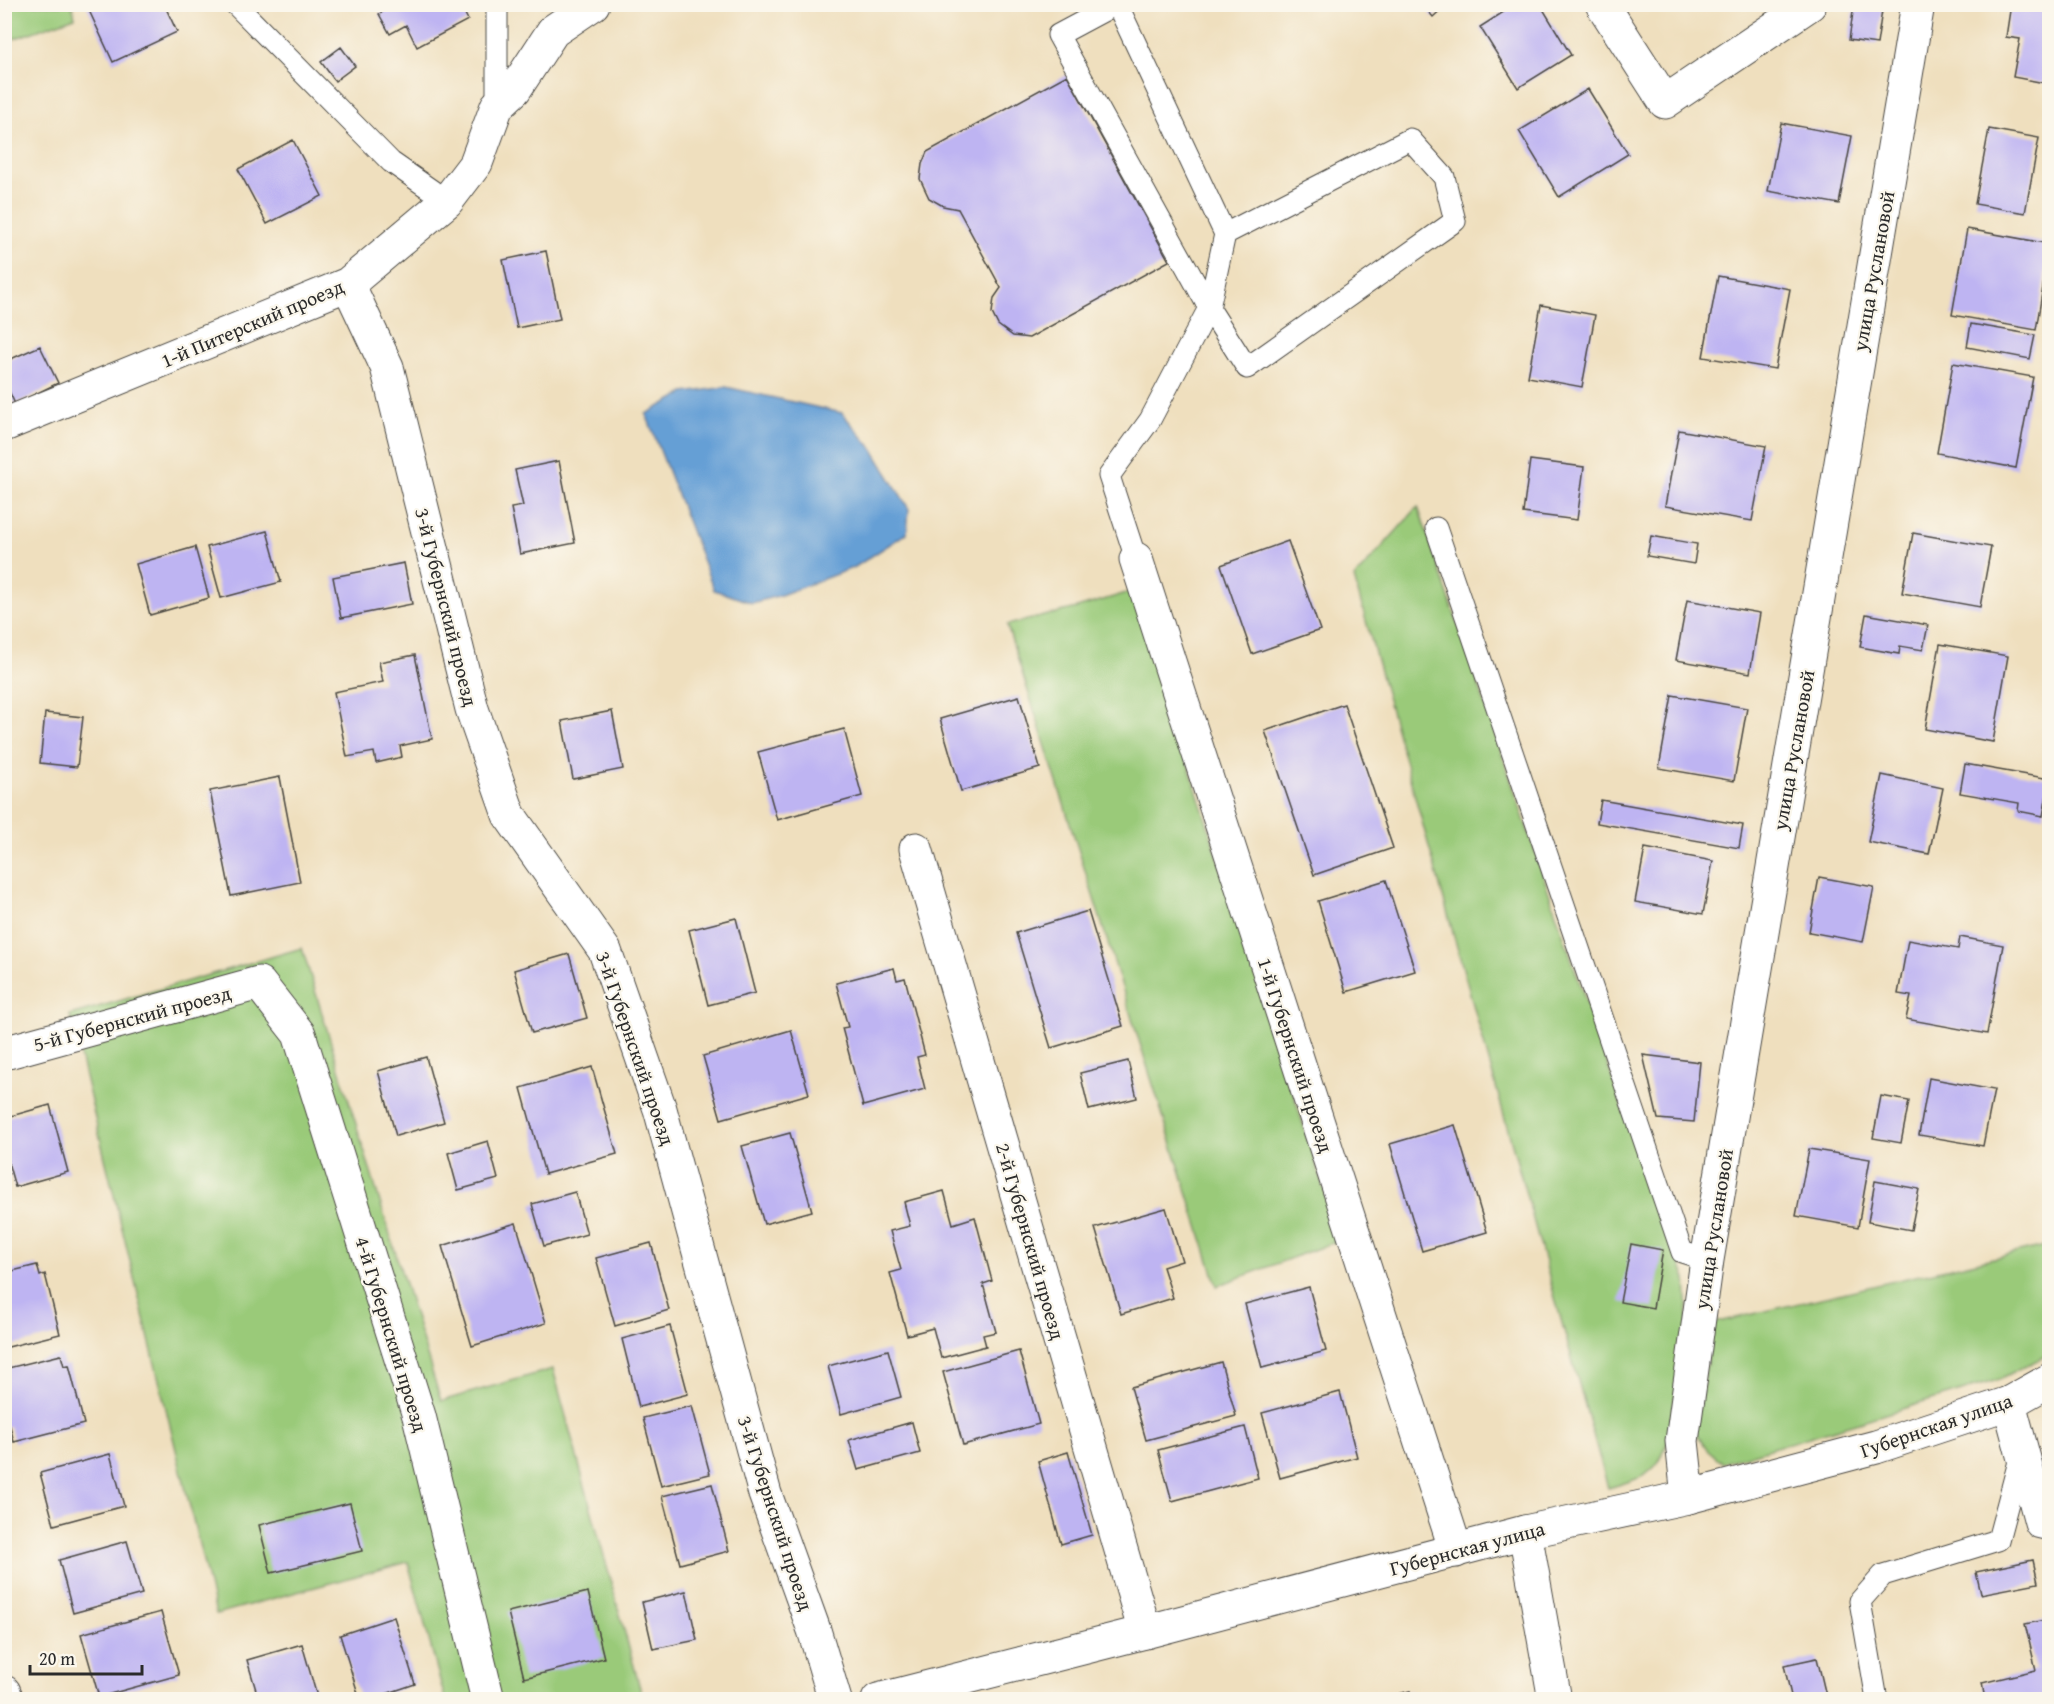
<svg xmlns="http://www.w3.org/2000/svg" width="2054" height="1704" font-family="'Gentium Book Plus',serif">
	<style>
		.green { fill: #9aca79; stroke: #627a52; stroke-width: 1.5 }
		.water { fill: #659fd5; stroke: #486580; stroke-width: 1.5 }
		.building { fill: #beb4f2 }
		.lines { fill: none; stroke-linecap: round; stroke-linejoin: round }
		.service-casing { stroke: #484641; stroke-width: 23 }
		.minor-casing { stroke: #484641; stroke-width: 35 }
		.tertiary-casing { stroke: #484641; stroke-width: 35 }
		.service { stroke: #fff; stroke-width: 21 }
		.minor { stroke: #fff; stroke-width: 33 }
		.tertiary { stroke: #fff; stroke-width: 33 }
		.labels { text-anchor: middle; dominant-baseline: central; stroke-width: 4.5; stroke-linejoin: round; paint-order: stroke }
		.street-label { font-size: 20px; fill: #2b2b2b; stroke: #fbf7ec }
	</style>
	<rect width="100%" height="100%" fill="#fbf7ec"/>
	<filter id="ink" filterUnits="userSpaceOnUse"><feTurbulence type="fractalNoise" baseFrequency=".0167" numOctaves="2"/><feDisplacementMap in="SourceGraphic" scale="12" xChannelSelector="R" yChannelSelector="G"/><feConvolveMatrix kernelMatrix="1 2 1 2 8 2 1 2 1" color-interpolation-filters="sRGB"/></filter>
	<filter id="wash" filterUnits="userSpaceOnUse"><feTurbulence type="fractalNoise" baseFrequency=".008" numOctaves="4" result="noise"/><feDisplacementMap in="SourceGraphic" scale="24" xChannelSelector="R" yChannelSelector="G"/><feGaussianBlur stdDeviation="1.35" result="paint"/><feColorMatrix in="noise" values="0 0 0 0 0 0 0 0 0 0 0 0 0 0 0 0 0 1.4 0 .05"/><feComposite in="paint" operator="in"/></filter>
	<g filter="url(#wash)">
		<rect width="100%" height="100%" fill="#efdfbe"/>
		<path class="green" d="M4,5H72L75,17L5,42Z
			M1418,507L1649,1187L1686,1279L1688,1320L1667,1445C1655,1477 1639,1479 1608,1488L1354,578Z
			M1133,591L1340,1240L1217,1286L1007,625L1077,608Z
			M302,948L441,1401L553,1369L643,1699H445L408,1562L216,1614L70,1015Z
			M2049,1245V1354L2001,1379L1723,1463L1707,1449L1695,1431L1714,1323Z"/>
		<path class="water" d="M726,387L842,413L872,448L909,509L907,533L855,567L781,595L752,603L714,590L646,414L684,393Z"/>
		<g id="blocks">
			<path class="building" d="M86,4H164L177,32L113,62Z
				M395,4H460L468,20L417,47L406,25L390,34L379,14Z
				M1422,4H1447L1433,17Z
				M1516,4H1540L1571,55L1518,88L1480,27Z
				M1866,4H1883L1877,44L1849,40L1853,12Z
				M2011,4H2050V84L2013,77L2020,39L2006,37Z
				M341,47L355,66L335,81L321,62Z
				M1067,75L1169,261L1029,338L1013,336L998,325L992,313L994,298L1001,288L958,209L943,206L929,198L920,179L922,164L927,152Z
				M1588,89L1628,154L1559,197L1519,131Z
				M1781,123L1852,136L1839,204L1768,191Z
				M1989,129L2039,138L2025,213L1975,204Z
				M293,140L322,196L267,224L238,169Z
				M1967,229L2050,244L2036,330L1952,315Z
				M546,251L560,319L517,328L503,260Z
				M1718,276L1790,289L1775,369L1703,357Z
				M1541,305L1595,315L1582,387L1528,377Z
				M1971,324L2035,335L2030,359L1967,347Z
				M40,346L58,383L15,404L4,380V362Z
				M1953,363L2033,377L2016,468L1937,453Z
				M1679,430L1766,446L1752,521L1665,506Z
				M1530,460L1584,467L1577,520L1523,513Z
				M559,461L575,543L520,554L511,508L523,506L515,470Z
				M267,531L281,582L221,598L207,547Z
				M1913,533L1991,547L1980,607L1902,593Z
				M1651,536L1697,544L1694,564L1647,556Z
				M1288,541L1320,630L1252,654L1221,565Z
				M195,547L209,598L150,615L136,564Z
				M404,563L412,604L341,618L333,577Z
				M1687,600L1760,613L1750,673L1676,660Z
				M1866,614L1928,625L1923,650L1900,646L1899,654L1860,647Z
				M1940,644L2008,656L1993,742L1925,729Z
				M415,655L432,739L400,746L402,757L376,763L374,752L347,757L334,692L383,682L379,662Z
				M1672,695L1747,708L1734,781L1659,768Z
				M1019,696L1040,768L961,791L940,719Z
				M1344,704L1393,848L1314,875L1265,731Z
				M612,711L623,769L573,779L562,721Z
				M45,713L83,717L77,767L40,763Z
				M844,729L862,796L777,820L758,752Z
				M1965,764L2050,779L2043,816L2018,811L2019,803L1960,793Z
				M1882,775L1943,788L1929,854L1868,842Z
				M280,777L300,882L231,896L210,791Z
				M1601,800L1743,825L1739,848L1597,823Z
				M1645,848L1713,861L1703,914L1635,902Z
				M1819,877L1874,887L1863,942L1809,932Z
				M1386,880L1415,971L1346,992L1318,901Z
				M1088,911L1123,1026L1051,1048L1016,933Z
				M736,918L755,993L708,1005L689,930Z
				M1960,937L2003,945L1987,1034L1906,1019L1911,996L1898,994L1908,940L1958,949Z
				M569,954L587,1018L532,1033L514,970Z
				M894,968L897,980L905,978L925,1055L917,1057L925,1089L863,1106L842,1028L848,1027L836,983Z
				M791,1030L809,1094L721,1119L703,1056Z
				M1643,1055L1700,1062L1694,1122L1658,1119Z
				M426,1057L444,1122L396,1136L378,1071Z
				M1128,1061L1137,1098L1089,1110L1080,1073Z
				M592,1067L617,1154L545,1174L521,1088Z
				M1929,1078L1994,1090L1983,1146L1919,1135Z
				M1881,1096L1909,1101L1901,1143L1873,1138Z
				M50,1105L68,1172L15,1187L4,1148V1118Z
				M1455,1125L1487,1232L1422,1251L1390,1144Z
				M790,1133L812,1211L764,1224L742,1146Z
				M488,1141L498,1179L458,1190L448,1153Z
				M1809,1149L1870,1159L1858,1227L1796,1216Z
				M1875,1181L1919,1189L1911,1230L1868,1222Z
				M944,1191L953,1224L975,1217L992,1281L983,1284L996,1332L983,1335L986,1346L941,1358L933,1328L907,1335L890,1273L901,1270L890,1231L910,1226L904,1202Z
				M575,1192L587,1234L544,1246L532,1204Z
				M1166,1208L1182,1261L1163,1267L1173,1298L1121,1314L1095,1228Z
				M516,1223L546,1323L472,1346L442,1246Z
				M651,1243L669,1310L615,1326L596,1258Z
				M1631,1244L1663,1250L1653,1308L1620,1302Z
				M37,1265L40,1276L45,1274L60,1334L4,1348V1273Z
				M1309,1287L1326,1351L1262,1368L1245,1304Z
				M670,1326L688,1394L639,1407L622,1339Z
				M888,1350L901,1397L841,1414L828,1366Z
				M1019,1351L1039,1424L963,1445L943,1372Z
				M61,1355L64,1366L69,1365L84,1424L14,1442L10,1426L4,1427V1369Z
				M1221,1362L1236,1416L1146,1440L1131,1387Z
				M1340,1392L1357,1457L1280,1478L1262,1413Z
				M692,1406L710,1474L661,1486L643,1418Z
				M912,1422L920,1453L858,1470L849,1440Z
				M1245,1427L1258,1478L1172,1501L1158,1450Z
				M1068,1452L1092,1535L1061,1544L1038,1461Z
				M110,1454L124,1506L54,1525L40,1473Z
				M712,1484L729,1551L680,1564L662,1496Z
				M350,1503L362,1551L271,1573L259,1525Z
				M127,1541L142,1594L73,1613L59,1560Z
				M2033,1560L2038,1583L1981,1594L1976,1572Z
				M686,1591L697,1640L653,1649L642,1602Z
				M588,1592L604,1658L524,1678L508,1612Z
				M161,1612L179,1675L99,1697L81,1634Z
				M394,1617L415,1684L368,1700H360L340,1635Z
				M2050,1619V1700H1985L1982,1683L2036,1670L2025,1624Z
				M302,1644L318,1700H259L247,1660Z
				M1817,1658L1827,1700H1792L1784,1665Z
				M1410,1691L1412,1700H1378V1699Z"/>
		</g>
	</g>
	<g filter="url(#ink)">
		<use href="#blocks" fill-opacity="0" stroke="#484641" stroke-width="1.5"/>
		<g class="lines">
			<defs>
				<path id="service" d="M235,4L391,162L447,201
					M497,4V106
					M1116,4L1058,35L1209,308L1247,368L1455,221L1444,177L1410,139L1225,234
					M1117,4L1225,234L1209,308L1150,420L1109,476L1136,559
					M1436,528L1682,1252L1707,1260
					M1877,1700L1860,1601L1883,1575L1998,1540L2021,1454"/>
				<path id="minor" d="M1602,4L1665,102L1810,4
					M348,284L387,367L472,709L509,815L605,951L660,1109L765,1494L814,1630L835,1700
					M4,425L348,284L447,201L476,163L497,106L515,89L553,31L593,4
					M1136,559L1456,1551
					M916,849L1145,1632
					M4,1053L259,983L299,1034L419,1416L488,1700
					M2009,1403L2041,1522L2050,1524
					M1688,1497L1682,1441L1707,1260L1918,4
					M1525,1532L1555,1700
					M4,1692L7,1700"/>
				<path id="tertiary" d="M878,1700L1145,1632L1525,1532L1688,1497L1876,1447L2009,1403L2050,1380"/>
			</defs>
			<use href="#service" class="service-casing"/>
			<use href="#minor" class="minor-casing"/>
			<use href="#tertiary" class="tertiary-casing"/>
			<use href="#service" class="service"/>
			<use href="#minor" class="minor"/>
			<use href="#tertiary" class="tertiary"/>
		</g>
	</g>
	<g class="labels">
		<g class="street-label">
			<text transform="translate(1873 271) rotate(-80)">улица Руслановой</text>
			<text transform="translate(252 323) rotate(-23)">1-й Питерский проезд</text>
			<text transform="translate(447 607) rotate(76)">3-й Губернский проезд</text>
			<text transform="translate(1793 750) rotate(-80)">улица Руслановой</text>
			<text transform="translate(132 1018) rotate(-15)">5-й Губернский проезд</text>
			<text transform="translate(636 1048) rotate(71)">3-й Губернский проезд</text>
			<text transform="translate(1296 1055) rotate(72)">1-й Губернский проезд</text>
			<text transform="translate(1713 1229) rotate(-81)">улица Руслановой</text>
			<text transform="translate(1031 1241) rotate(74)">2-й Губернский проезд</text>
			<text transform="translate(392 1334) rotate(73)">4-й Губернский проезд</text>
			<text transform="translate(1936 1425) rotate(-19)">Губернская улица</text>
			<text transform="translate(776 1513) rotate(72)">3-й Губернский проезд</text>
			<text transform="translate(1467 1548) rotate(-15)">Губернская улица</text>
		</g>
	</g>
	<rect width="2054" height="1704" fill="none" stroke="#fbf7ec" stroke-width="24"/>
	<path d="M30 1665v9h112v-9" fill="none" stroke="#2b2b2b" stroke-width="3"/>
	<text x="39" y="1665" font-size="18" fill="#2b2b2b" stroke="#fbf7ec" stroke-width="4.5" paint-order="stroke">20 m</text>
</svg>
